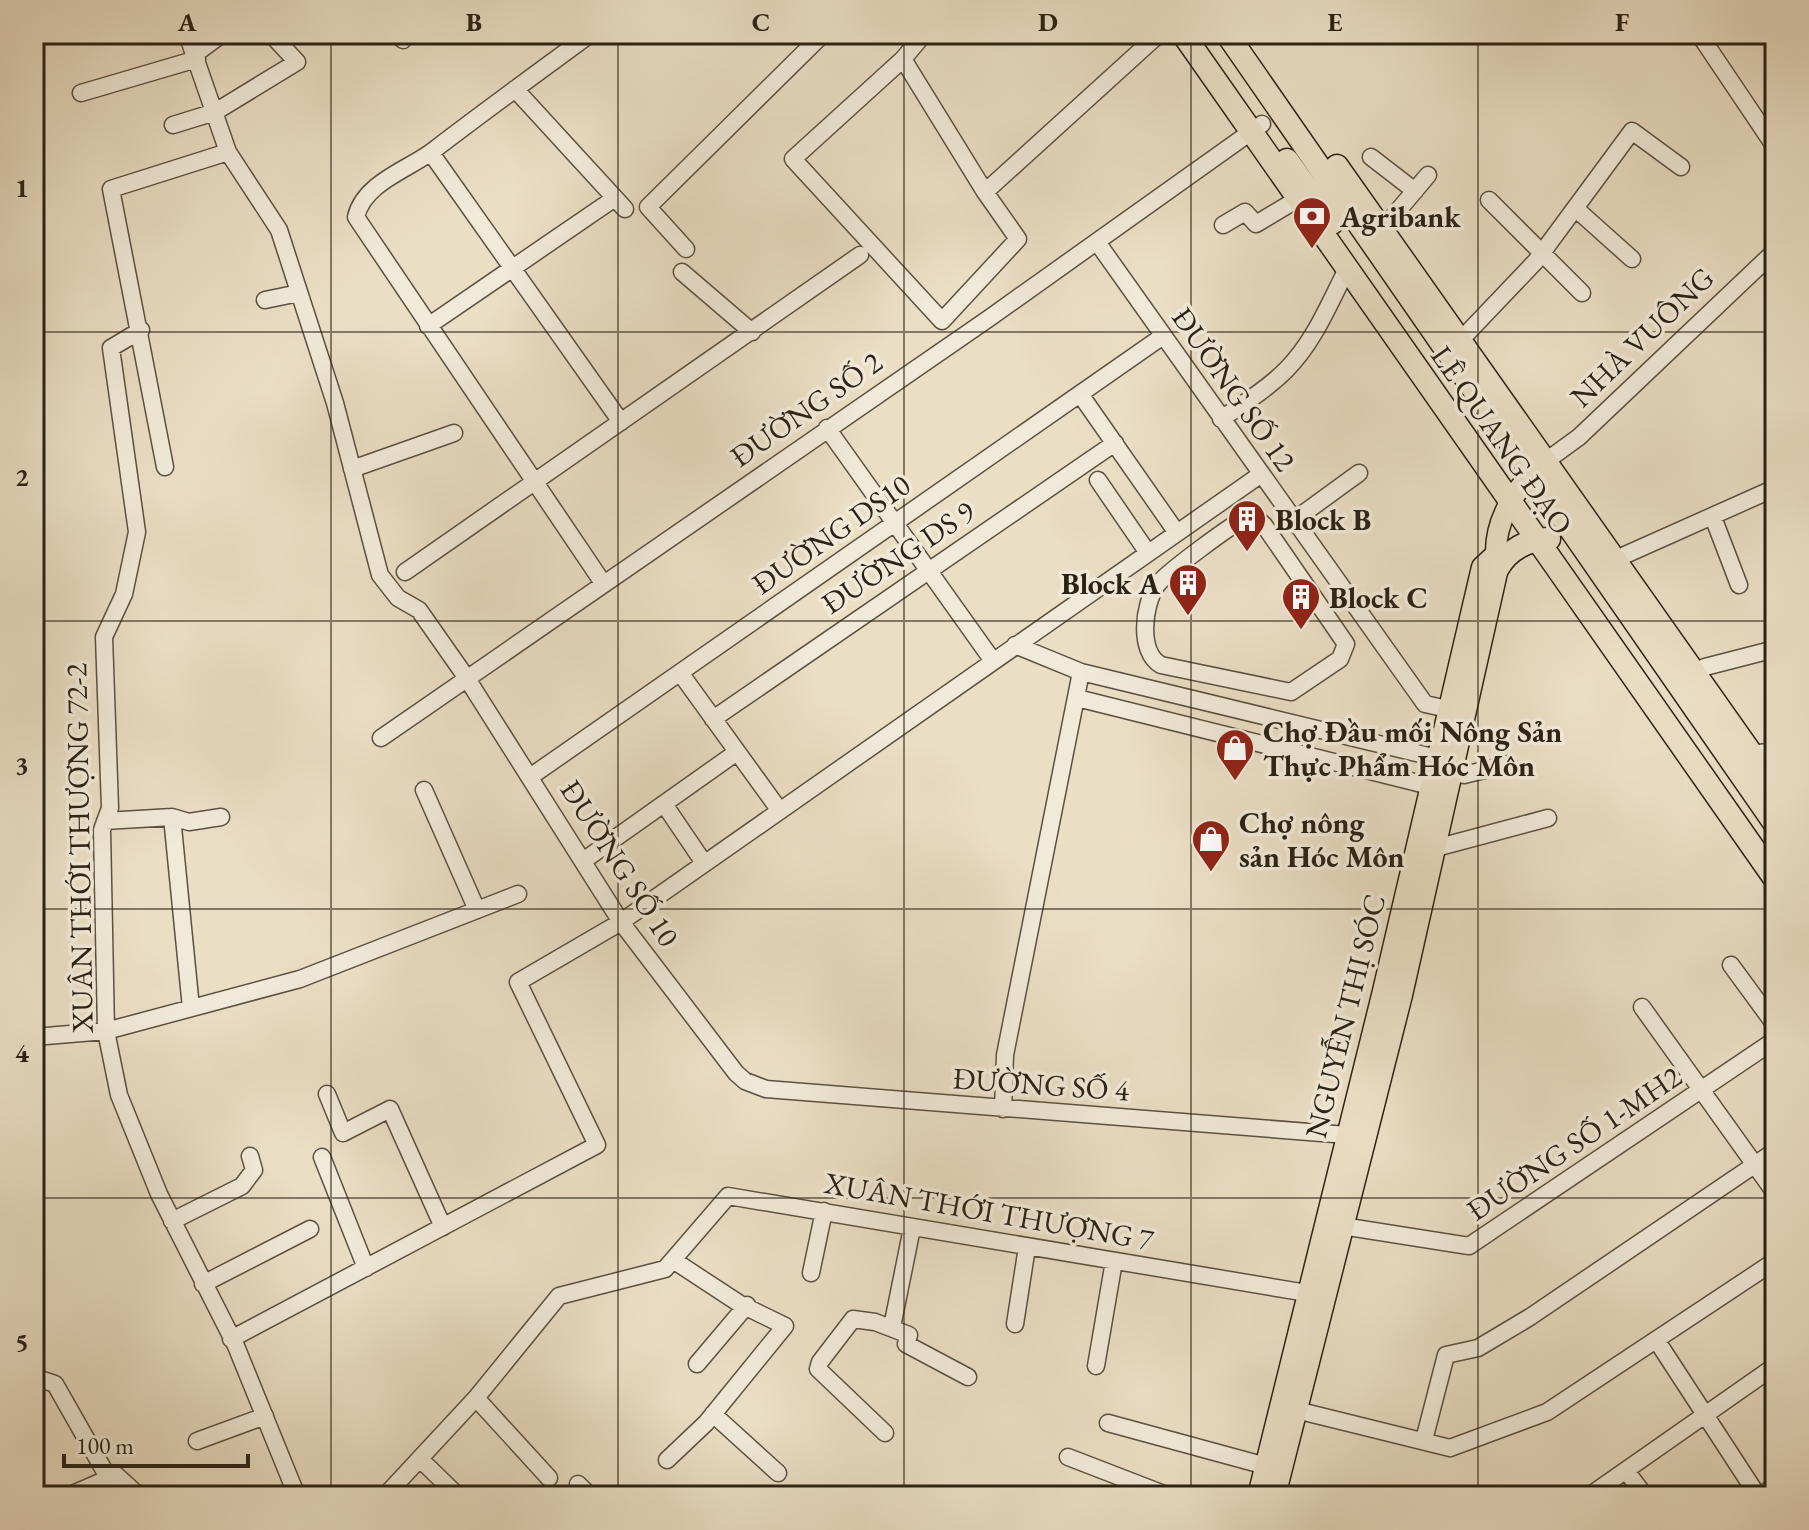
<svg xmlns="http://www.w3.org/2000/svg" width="1809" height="1530" font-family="'EB Garamond',serif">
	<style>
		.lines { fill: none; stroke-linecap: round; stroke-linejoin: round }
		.minor-casing { stroke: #5b5141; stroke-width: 19 }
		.major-casing { stroke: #2b2215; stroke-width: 23 }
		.highway-casing { stroke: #2b2215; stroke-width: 25 }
		.minor { stroke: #f1ead9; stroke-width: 16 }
		.major { stroke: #eadec5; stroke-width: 20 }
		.highway { stroke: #eadec5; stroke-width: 22 }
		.grid { fill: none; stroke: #2b2215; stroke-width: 2; stroke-opacity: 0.55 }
		.labels { text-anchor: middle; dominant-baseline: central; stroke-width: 7; stroke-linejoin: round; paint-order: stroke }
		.poi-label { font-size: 30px; font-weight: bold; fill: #2b2215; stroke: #f1ead9; text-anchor: start }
		.street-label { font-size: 30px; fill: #2b2215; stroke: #f1ead9 }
		.neatline { fill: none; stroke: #2b2215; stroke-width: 3 }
		.grid-label { font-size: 26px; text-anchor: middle; font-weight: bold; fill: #2b2215 }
	</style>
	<rect width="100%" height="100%" fill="#eadec5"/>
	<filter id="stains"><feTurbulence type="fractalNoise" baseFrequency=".0025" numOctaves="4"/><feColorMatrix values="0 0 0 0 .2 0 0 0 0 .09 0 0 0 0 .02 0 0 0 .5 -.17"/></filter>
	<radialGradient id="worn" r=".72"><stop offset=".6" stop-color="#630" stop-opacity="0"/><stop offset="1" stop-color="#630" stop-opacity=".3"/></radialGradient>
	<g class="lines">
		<defs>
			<path id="minor" d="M187,34L228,152L279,230L335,403L380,575L398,598L419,610L466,677L621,922L736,1073L745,1081L766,1089L1347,1135
				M398,34L403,40
				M1699,34L1775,147
				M589,35C537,73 485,111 434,150C410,169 364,182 356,217L603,583
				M195,54L222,34
				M903,59L985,192L1018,239L942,321L793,159L903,59L924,34
				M515,89L625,209
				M81,93L197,59
				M173,125L215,112L297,62L271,34
				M431,153L621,422
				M1371,157L1415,191
				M985,192L1159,34
				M1489,200L1582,293
				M1575,208L1632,259
				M1223,225L1245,212L1256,224L1296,200
				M1375,238L1428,175
				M1097,242L1425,704L1448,709
				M686,249L648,207L823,34
				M682,272L752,332
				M265,300L299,293
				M428,326L615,198
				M141,330L111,348L137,532L124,594L104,637L110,808L102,830L106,1031L119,1095L159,1194L236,1346L297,1496
				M1455,346L1536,261L1632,131L1681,167
				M1080,394L1177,533
				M1221,419C1243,404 1267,389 1286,370C1314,342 1329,304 1347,269
				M827,428L993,661
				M1546,461L1579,437L1775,251
				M165,467L111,189L228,152
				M352,469L454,433
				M1098,480L1148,553
				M1713,517L1739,585
				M1246,518H1256L1264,525L1346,644L1340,659L1291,692L1161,665C1138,652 1143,605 1157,585C1166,573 1232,524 1246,518Z
				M1293,521L1359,473
				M1616,559L1775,488
				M405,572L860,255
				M1015,645L1081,672L1437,758
				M1693,673L1705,667L1775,649
				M681,674L780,811
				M1077,698L1430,786
				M713,719L1115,443
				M381,738L988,319L1262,124
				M1752,754L1775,751
				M1449,772L1464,775L1509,764
				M530,777L1163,336
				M424,790L477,910
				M664,804L704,863
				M172,817L191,1008
				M105,821L172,817L189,822L221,817
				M1432,849L1548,818
				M583,861L737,752
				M1731,965L1775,1025
				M1642,1007L1775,1193
				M34,1037L106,1031L300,979L518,894
				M327,1094L343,1133L390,1109L443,1227
				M1003,1109L1005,1055L1081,672
				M322,1157L366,1268
				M172,1221L242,1186L254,1170L250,1156
				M1342,1226L1469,1246L1775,1040
				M811,1273L824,1211
				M203,1284L310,1229
				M1015,1324L1027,1247
				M892,1327L912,1228
				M231,1339L597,1145L518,982L621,922L1260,475
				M1657,1341L1758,1496
				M697,1364L747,1305
				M1096,1366L1114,1261
				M34,1377L55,1384L109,1479
				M476,1398L549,1478
				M1296,1410L1450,1448L1547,1412L1775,1261
				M713,1414L778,1473
				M1108,1423L1266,1466
				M885,1433L818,1369L820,1362L853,1319L875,1322L909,1335L906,1344L968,1377
				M1424,1440L1446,1355L1478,1348L1530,1317L1775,1151
				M197,1441L265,1416
				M1068,1457L1169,1496
				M420,1459L458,1496
				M667,1460L706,1423L785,1326L740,1304L673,1260
				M1627,1472L1645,1496
				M578,1484L590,1496
				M1276,1489L1291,1496
				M68,1496L116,1475L139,1496
				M385,1496L476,1398L559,1296L665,1269L728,1196L1319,1295
				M1589,1496L1775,1366
				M1760,1496L1775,1486"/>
			<path id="major" d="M1258,1496L1383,991L1482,567L1495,555
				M1275,1496L1402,995L1498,568C1489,527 1514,488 1544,463"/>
			<path id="highway" d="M1183,34L1775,879
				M1227,34L1775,824
				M1287,160L1332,223
				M1337,166L1775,787
				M1498,568C1508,550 1528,539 1549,539"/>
		</defs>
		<use href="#minor" class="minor-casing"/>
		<use href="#major" class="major-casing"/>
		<use href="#highway" class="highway-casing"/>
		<use href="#minor" class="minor"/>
		<use href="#major" class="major"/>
		<use href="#highway" class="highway"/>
	</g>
	<path class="grid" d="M331,34V1496M618,34V1496M904,34V1496M1191,34V1496M1478,34V1496M34,332H1775M34,621H1775M34,909H1775M34,1198H1775"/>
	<defs>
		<symbol id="bank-pin" viewBox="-11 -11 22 30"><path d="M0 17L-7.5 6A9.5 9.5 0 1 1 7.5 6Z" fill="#8f2418" stroke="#f1ead9"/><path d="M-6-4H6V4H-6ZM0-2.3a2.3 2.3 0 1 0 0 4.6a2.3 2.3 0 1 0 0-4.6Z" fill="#fff"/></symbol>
		<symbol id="building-pin" viewBox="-11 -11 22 30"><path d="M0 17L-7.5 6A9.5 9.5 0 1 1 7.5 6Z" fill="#8f2418" stroke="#f1ead9"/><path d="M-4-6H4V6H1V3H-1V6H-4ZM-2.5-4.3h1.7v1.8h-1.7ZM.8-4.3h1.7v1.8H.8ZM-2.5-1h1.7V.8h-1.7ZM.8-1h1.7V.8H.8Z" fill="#fff"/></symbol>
		<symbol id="shop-pin" viewBox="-11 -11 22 30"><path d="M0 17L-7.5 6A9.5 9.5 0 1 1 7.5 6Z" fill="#8f2418" stroke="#f1ead9"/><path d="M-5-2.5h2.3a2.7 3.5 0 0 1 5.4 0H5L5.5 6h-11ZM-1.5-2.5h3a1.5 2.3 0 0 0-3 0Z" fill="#fff"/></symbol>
	</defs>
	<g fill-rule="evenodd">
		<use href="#bank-pin" x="1290" y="194" width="44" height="60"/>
		<use href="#building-pin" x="1225" y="497" width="44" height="60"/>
		<use href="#building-pin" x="1166" y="561" width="44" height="60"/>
		<use href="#building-pin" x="1279" y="575" width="44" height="60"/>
		<use href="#shop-pin" x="1213" y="726" width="44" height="60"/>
		<use href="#shop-pin" x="1189" y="817" width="44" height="60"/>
	</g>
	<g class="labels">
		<g class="poi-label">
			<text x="1340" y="216">Agribank</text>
			<text x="1275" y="519">Block B</text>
			<text x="1160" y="583" text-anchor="end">Block A</text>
			<text x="1329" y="597">Block C</text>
			<text x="1263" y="731">Chợ Đầu mối Nông Sản<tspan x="1263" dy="34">Thực Phẩm Hóc Môn</tspan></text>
			<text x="1239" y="822">Chợ nông<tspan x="1239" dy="34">sản Hóc Môn</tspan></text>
		</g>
		<g class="street-label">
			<text transform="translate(1642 337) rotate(-44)">NHÀ VUÔNG</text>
			<text transform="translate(1234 389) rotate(55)">ĐƯỜNG SỐ 12</text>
			<text transform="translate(806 409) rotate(-35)">ĐƯỜNG SỐ 2</text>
			<text transform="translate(1502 440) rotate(55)">LÊ QUANG ĐẠO</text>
			<text transform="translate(831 534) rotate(-35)">ĐƯỜNG DS10</text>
			<text transform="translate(898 557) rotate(-34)">ĐƯỜNG DS 9</text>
			<text transform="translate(79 848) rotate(-91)">XUÂN THỚI THƯỢNG 72-2</text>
			<text transform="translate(620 863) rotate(57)">ĐƯỜNG SỐ 10</text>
			<text transform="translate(1345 1016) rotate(-76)">NGUYỄN THỊ SÓC</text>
			<text transform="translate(1041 1084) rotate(4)">ĐƯỜNG SỐ 4</text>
			<text transform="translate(1574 1143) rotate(-34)">ĐƯỜNG SỐ 1-MH2</text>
			<text transform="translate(989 1211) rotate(10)">XUÂN THỚI THƯỢNG 7</text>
		</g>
	</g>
	<rect width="1809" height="1530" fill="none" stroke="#eadec5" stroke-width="88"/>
	<path d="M64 1454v12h184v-12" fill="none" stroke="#2b2215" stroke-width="4"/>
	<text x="76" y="1454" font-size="24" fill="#2b2215" stroke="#f1ead9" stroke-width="6" paint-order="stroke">100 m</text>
	<rect x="44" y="44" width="1721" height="1442" class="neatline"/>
	<g class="grid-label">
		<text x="187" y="31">A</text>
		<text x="474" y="31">B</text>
		<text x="761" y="31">C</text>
		<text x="1048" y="31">D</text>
		<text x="1335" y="31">E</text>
		<text x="1622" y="31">F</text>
		<text x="22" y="197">1</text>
		<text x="22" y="486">2</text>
		<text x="22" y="774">3</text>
		<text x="22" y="1062">4</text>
		<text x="22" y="1351">5</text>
	</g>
	<rect width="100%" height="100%" filter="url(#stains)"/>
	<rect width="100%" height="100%" fill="url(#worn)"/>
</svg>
